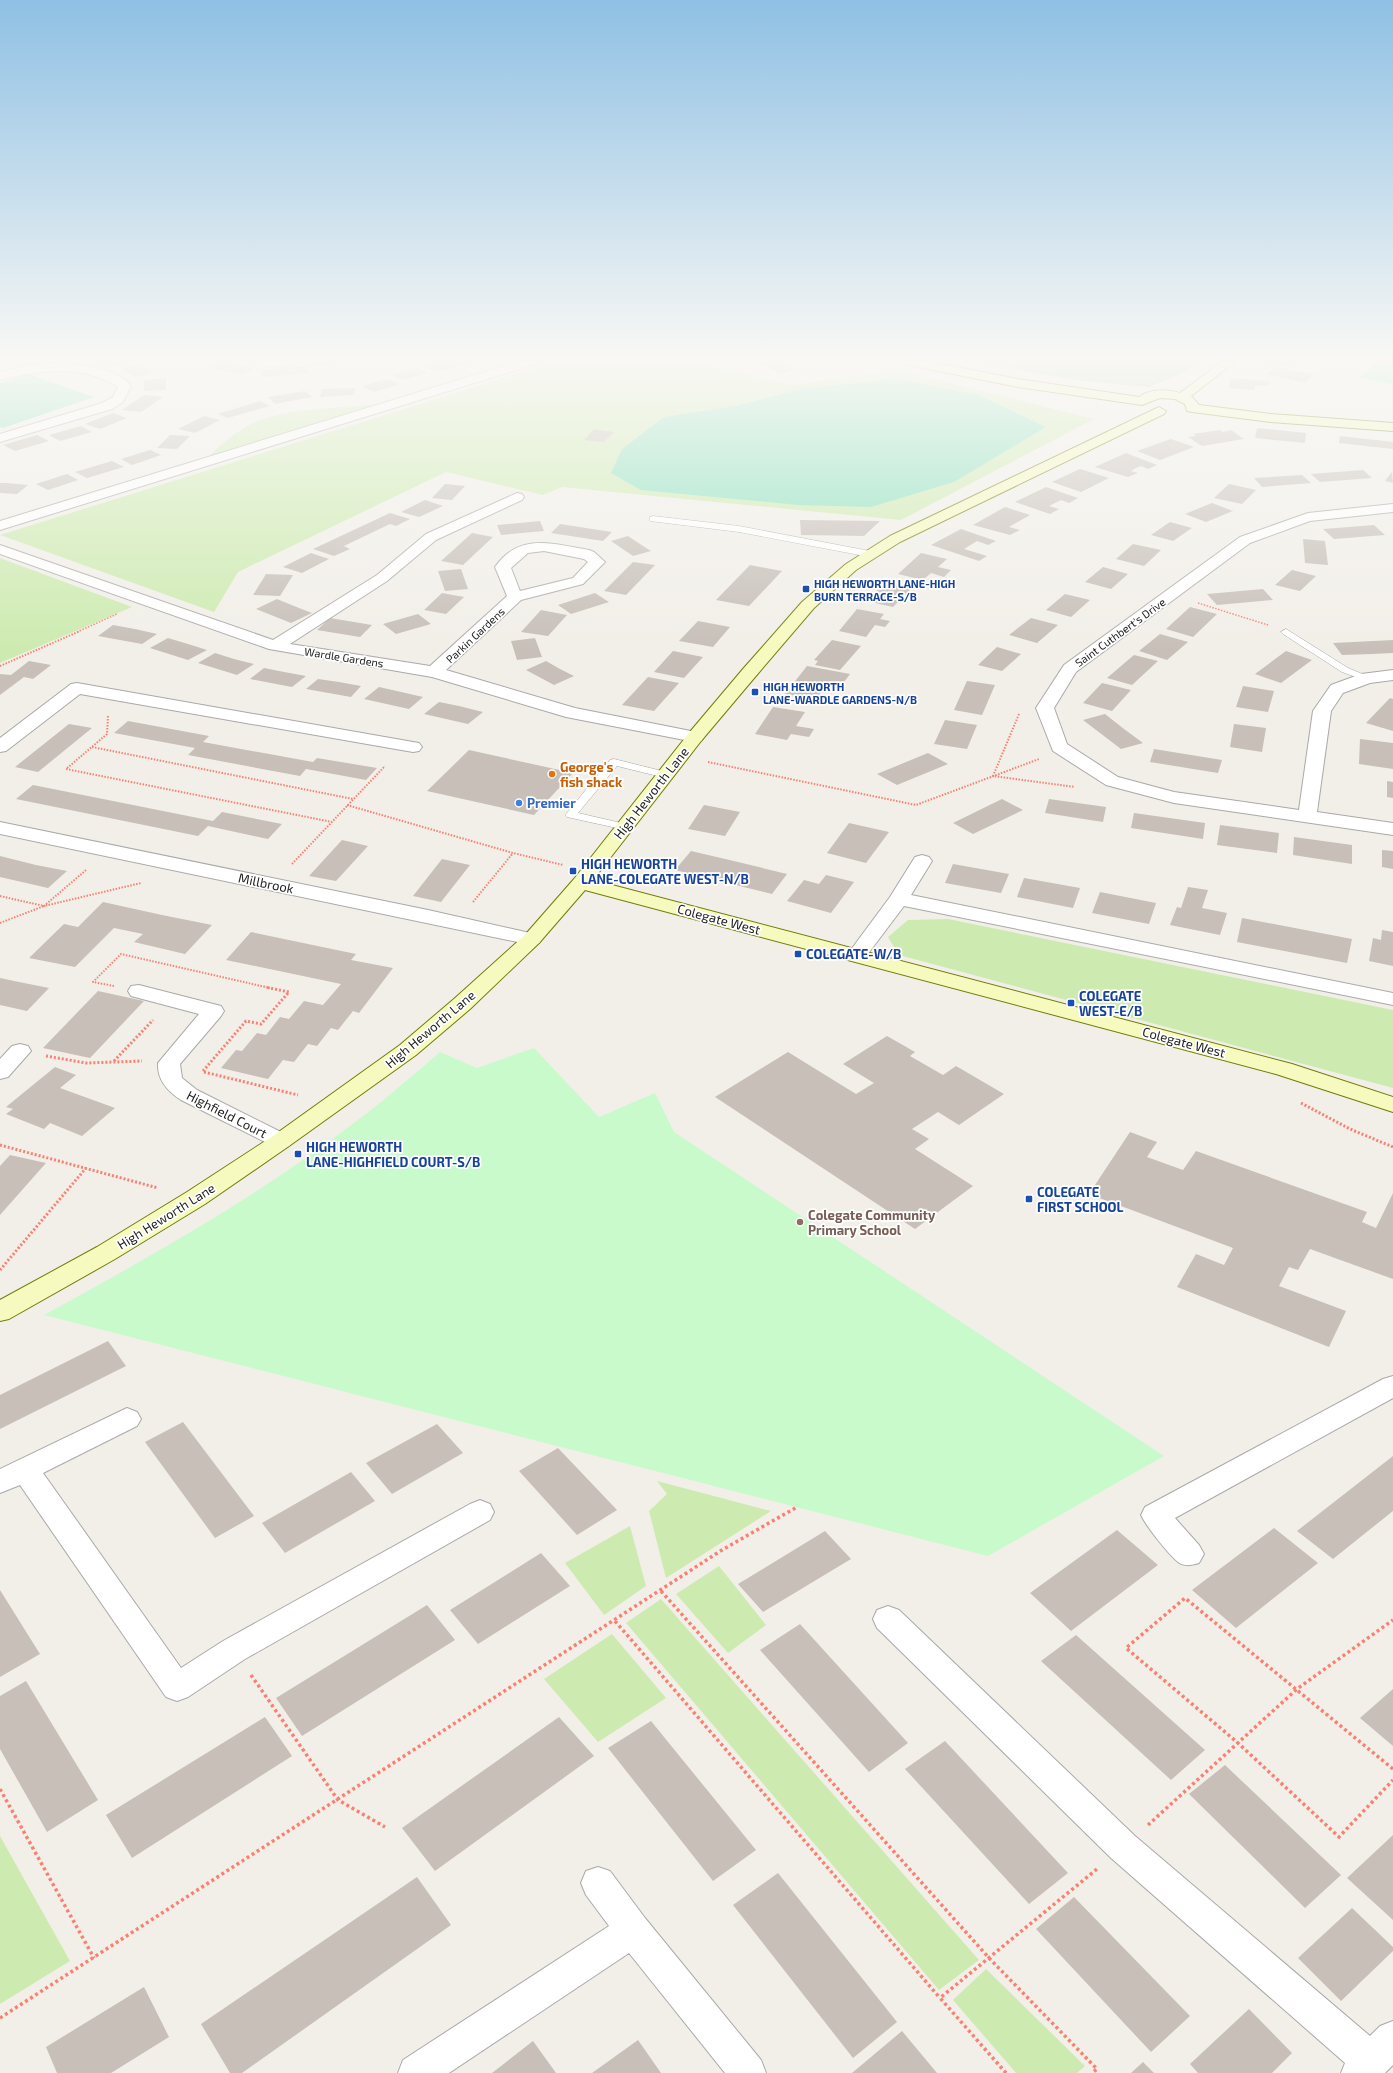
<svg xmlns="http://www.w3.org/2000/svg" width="1393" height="2073" font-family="'Exo 2',sans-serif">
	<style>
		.grass { fill: #cdebb0 }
		.forest { fill: #add19e }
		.park { fill: #c8facc }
		.pitch { fill: #88e0be }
		.building { fill: #c7bfb8 }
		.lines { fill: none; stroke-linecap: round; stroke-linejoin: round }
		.lane-casing { stroke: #a9a9a9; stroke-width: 1 }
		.street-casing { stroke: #a9a9a9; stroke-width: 2 }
		.secondary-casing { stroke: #707d05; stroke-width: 2 }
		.path-far3 { stroke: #fa8072; stroke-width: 1.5; stroke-dasharray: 1.5 1.5; stroke-linecap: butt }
		.path-far2 { stroke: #fa8072; stroke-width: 2; stroke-dasharray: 1.5 1.5; stroke-linecap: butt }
		.path-far1 { stroke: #fa8072; stroke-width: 3; stroke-dasharray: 2 2; stroke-linecap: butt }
		.path { stroke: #fa8072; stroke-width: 3.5; stroke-dasharray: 3 3; stroke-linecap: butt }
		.lane { fill: #fff; fill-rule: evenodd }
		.street { fill: #fff; fill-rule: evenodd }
		.secondary { fill: #f7fabf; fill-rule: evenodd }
		.transit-dot { fill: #1a4fb4; stroke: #fff; stroke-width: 1.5 }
		.food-dot { fill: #e8710a; stroke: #fff; stroke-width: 1.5 }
		.shop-dot { fill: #3f7fe0; stroke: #fff; stroke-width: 1.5 }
		.education-dot { fill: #8d6e63; stroke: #fff; stroke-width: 1.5 }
		.labels { text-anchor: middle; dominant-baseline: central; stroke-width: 3.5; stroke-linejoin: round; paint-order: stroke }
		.far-transit-label { font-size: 11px; font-weight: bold; fill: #164399; stroke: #fff; text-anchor: start }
		.far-street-label { font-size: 11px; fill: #222; stroke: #fff }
		.food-label { font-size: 13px; font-weight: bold; fill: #c56008; stroke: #fff; text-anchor: start }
		.street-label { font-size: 13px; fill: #222; stroke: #fff }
		.shop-label { font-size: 13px; font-weight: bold; fill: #366cbe; stroke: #fff; text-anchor: start }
		.transit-label { font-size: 13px; font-weight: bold; fill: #164399; stroke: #fff; text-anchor: start }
		.education-label { font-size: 13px; font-weight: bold; fill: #785e54; stroke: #fff; text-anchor: start }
	</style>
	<rect width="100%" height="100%" fill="#f2efe9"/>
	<path class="grass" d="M558,361H688L793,385L898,370L1094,419L901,520L562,487L543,495L446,472L238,572L214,612L0,535Z
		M378,404L209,456C222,444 235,432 251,424C284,408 341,408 378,404Z
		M0,558L132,607L0,663Z
		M948,919L1393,1010V1088L899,955L888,937L908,920Z
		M657,1481L771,1511L666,1578L649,1511L667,1494Z
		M630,1526L646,1586L604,1615L565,1563Z
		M719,1566L766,1625L728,1653L676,1594Z
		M661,1599L979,1960L939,1990L626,1623Z
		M612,1634L666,1698L598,1742L544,1679Z
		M0,1836L70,1961L0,2004Z
		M986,1969L1085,2066L1077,2073H1016L953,2000Z"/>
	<path class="forest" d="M976,361H1201L1186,372L1149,387L1084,381L1039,374Z"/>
	<path class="park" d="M534,1048L599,1117L655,1093L674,1132L1164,1456L988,1556L44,1315C152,1256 260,1195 358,1120C386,1099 413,1075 440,1052L477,1068Z"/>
	<path class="pitch" d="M1378,361H1393V384L1359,378Z
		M29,374L94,397L3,428L0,427V383Z
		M898,379L979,395L1046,427L954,482L871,507L798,505L641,490L611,473L622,449L664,417L736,406L805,388Z"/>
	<path class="building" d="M96,361H129L116,366Z
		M222,361L254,369L239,375L207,367Z
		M317,361H338L328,367L311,365Z
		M436,361L442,364L452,361H475L438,372L422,366Z
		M754,361H777L796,370L781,374Z
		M1266,361H1296L1288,367L1264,362Z
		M141,364L155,373L134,377L121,368Z
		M307,366L309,373L263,377L261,370Z
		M1276,367L1315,375L1305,383L1266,374Z
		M416,368L429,373L403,380L391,375Z
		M166,378V390L144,391V380Z
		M1230,378L1269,381L1268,386L1255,385V390L1229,388Z
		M388,379L400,384L374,392L362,386Z
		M355,388L354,395L320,397L322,389Z
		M305,391L312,397L275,404L268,397Z
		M144,395L163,397L141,412L122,410Z
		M260,401L270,406L228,418L218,414Z
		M113,413L127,418L100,429L85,424Z
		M204,416L220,420L195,433L178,429Z
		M81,426L92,432L60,441L49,435Z
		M1257,428L1306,433L1305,443L1255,438Z
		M594,429L614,432L604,442L584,440Z
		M1220,430L1223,432L1231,430L1244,439L1202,446L1188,437L1196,436L1193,434Z
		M37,435L49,441L15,451L3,445Z
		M170,435L190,436L177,449L157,448Z
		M1340,436L1393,442V449L1339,443Z
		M1171,439L1194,447L1160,460L1137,451Z
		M150,450L161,455L132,465L121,459Z
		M1126,453L1157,465L1148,469L1141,466L1136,468L1131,471L1138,473L1128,477L1095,467Z
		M112,461L124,467L87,478L75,472Z
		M1080,469L1109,478L1081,492L1052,482Z
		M1363,470L1372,478L1320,482L1311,474Z
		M1392,472L1393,483L1385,481Z
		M67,474L78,480L48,490L36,484Z
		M1302,475L1311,483L1262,487L1254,478Z
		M0,483H7L28,485L17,494L0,493Z
		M445,484L465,486L452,500L432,498Z
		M1229,484L1256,490L1242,504L1214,498Z
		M1046,487L1078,498L1069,503L1061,500L1049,506L1059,509L1050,514L1015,502Z
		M425,500L443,506L419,517L401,512Z
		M1212,503L1233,511L1206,522L1185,514Z
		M1005,507L1030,515L1009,527L1020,530L1010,535L973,525Z
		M390,513L410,519L396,526L390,524L344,546L350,549L334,556L313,549Z
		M800,520L880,521L864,536L801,535Z
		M540,521L544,531L501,535L497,525Z
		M1170,522L1192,528L1173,541L1151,535Z
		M560,524L612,532L603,541L551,533Z
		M1374,525L1385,535L1334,539L1323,529Z
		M961,529L996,541L988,545L977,541L964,549L987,556L979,561L931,545Z
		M472,533L493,537L463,565L441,561Z
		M628,536L640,544L651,551L633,556L611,541Z
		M1303,539L1325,541L1328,565L1305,563Z
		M1133,544L1161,550L1144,566L1116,559Z
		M311,553L329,559L302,573L283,567Z
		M921,553L947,559L938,567L951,570L944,577L931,573L923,580L898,574Z
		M633,562L655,565L626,595L604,591Z
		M750,565L782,571L749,606L716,600Z
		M1103,567L1128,574L1111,589L1085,582Z
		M461,569L468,589L445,591L438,571Z
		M1292,570L1316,576L1300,591L1275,585Z
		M266,574L293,575L280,596L253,595Z
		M886,582L912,588L893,607L866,601Z
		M1263,589L1273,600L1217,605L1207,594Z
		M442,593L464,597L446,614L424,610Z
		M595,593L609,602L571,614L558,605Z
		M1065,594L1090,600L1071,617L1046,610Z
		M277,599L294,606L312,613L291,623L256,609Z
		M1190,607L1217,614L1193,637L1166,629Z
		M857,609L884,614L880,619L890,621L885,627L875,625L866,637L839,631Z
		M541,610L567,615L548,636L521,632Z
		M418,614L431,624L396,634L383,624Z
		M330,618L372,625L360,637L317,630Z
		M1031,618L1058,625L1037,643L1009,635Z
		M698,621L730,627L713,647L679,641Z
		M113,625L135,629L157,634L142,644L98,636Z
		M1160,634L1188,642L1167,660L1139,651Z
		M168,638L188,644L207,650L188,660L150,648Z
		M535,638L542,657L517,660L511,641Z
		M832,640L861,646L840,670L815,665L818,661L814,660Z
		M1393,640V653L1372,654L1342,655L1333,643Z
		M997,647L1021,654L1002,671L978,665Z
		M673,651L703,657L684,678L654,672Z
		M1286,651L1312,660L1281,683L1255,674Z
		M215,653L234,659L254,664L237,675L198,663Z
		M1134,655L1158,661L1132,685L1107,678Z
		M29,661L51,665L33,679L24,677L0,695V674L11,675Z
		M546,661L560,669L574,676L554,685L526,670Z
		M807,666L850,674L841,686L828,683L816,699L785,694Z
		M264,668L284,672L306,676L292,687L250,679Z
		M648,677L679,683L654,711L622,705Z
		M318,679L339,682L361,686L351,697L306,689Z
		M967,681L995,685L982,715L954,710Z
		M1102,683L1131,690L1112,711L1083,703Z
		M1243,686L1274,691L1268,712L1236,707Z
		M379,687L423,697L409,709L364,699Z
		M1390,698L1393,699V731L1366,723Z
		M439,702L459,706L483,712L468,724L424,714Z
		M773,707L805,712L796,726L814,729L809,737L791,734L787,740L755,734Z
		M1105,714L1124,729L1143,743L1121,749L1083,720Z
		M945,720L977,725L967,749L934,744Z
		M128,721L209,736L203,742L313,762L317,758L377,768L366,780L306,769L300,776L188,755L195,748L114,733Z
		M69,724L92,728L38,772L15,767Z
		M1234,724L1266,728L1262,752L1230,747Z
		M1360,739L1393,743V769L1359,764Z
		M1154,749L1222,760L1218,773L1150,762Z
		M469,750L573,773L534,815L427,791Z
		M928,753L948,764L897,785L877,774Z
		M1387,781L1393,782V798L1387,797Z
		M33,785L213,821L222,812L282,824L268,839L208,826L198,836L16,799Z
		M1002,799L1023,810L973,834L953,823Z
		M1049,799L1106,807L1103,822L1045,813Z
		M704,805L740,812L725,836L688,829Z
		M1134,813L1205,823L1203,839L1131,828Z
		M849,823L889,832L866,863L827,853Z
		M1220,825L1279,833L1277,853L1217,845Z
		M1294,837L1352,845V864L1293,855Z
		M342,840L368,846L336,881L309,876Z
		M1382,850L1393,851V869L1382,867Z
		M691,851L738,862L787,874L772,894L675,870Z
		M0,856L36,865L67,871L48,888L0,877Z
		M442,859L470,865L441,902L413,896Z
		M953,864L1009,874L1001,893L945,883Z
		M826,875L854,882L831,913L787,901L804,880L819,884Z
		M1024,878L1080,888L1073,908L1017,897Z
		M1188,887L1208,890L1202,908L1227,913L1220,935L1170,925L1177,907L1181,908Z
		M1100,892L1156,903L1149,924L1092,913Z
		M103,902L162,915L212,925L185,954L134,942L143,934L114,928L75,967L29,958L64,924L78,927Z
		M1242,918L1352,939L1347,963L1237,942Z
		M1382,930L1393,932V966L1369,961L1373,938L1381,940Z
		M251,932L356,954L351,960L393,968L359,1013L353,1011L338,1030L331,1028L317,1046L308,1044L294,1062L283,1060L268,1079L221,1068L236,1050L242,1051L257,1033L266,1035L280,1017L289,1019L304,1001L323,1005L341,984L226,960Z
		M0,978L19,982L49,988L27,1011L0,1005Z
		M98,991L144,1001L90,1058L43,1048Z
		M887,1036L915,1052L910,1056L943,1075L956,1066L1004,1094L959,1125L938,1112L912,1129L929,1139L915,1149L973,1186L915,1229L715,1097L788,1052L856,1094L874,1083L843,1064Z
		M55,1067L76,1075L60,1088L115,1108L82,1136L50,1123L44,1129L6,1114L13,1109L6,1107Z
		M1130,1132L1157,1142L1147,1157L1183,1170L1196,1151L1367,1212L1362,1222L1376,1228L1393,1193V1279L1310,1249L1298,1270L1289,1267L1279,1286L1346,1311L1329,1347L1177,1287L1196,1254L1224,1265L1233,1248L1089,1194Z
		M10,1155L46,1163L0,1215V1166Z
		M108,1341L126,1366L0,1429V1395Z
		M183,1422L254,1516L215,1538L145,1442Z
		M437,1424L463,1453L392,1494L366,1463Z
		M558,1448L617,1510L577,1535L519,1471Z
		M1393,1456V1511L1333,1559L1297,1531Z
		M351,1472L375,1501L285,1553L262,1523Z
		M1274,1528L1318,1563L1236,1628L1192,1590Z
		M1117,1530L1158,1565L1071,1631L1030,1593Z
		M825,1531L851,1559L763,1612L738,1584Z
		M541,1553L570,1586L478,1644L450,1610Z
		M0,1590L40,1654L0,1677Z
		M427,1605L455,1640L302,1736L276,1698Z
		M800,1624L908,1743L869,1772L760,1650Z
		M1076,1635L1205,1750L1171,1780L1041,1661Z
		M26,1681L98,1800L47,1832L0,1749V1696Z
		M1393,1689V1746L1360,1718Z
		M265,1717L292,1756L132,1858L106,1815Z
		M559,1717L594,1756L435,1871L402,1828Z
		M651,1721L756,1850L713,1881L608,1748Z
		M945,1741L1068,1873L1029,1904L905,1769Z
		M1225,1765L1341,1875L1305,1908L1189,1794Z
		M1393,1835V1920L1347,1878Z
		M778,1873L897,2022L853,2058L733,1905Z
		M417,1877L451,1925L242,2073H230L201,2024Z
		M1074,1897L1190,2016L1151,2052L1036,1929Z
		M1352,1908L1393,1947V1951L1341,2001L1298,1958Z
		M144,1987L169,2037L111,2073H57L46,2047Z
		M1249,2009L1292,2053L1272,2073H1198L1190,2064Z
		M902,2031L937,2073H852Z
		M638,2040L661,2073H592Z
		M533,2041L556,2073H492Z
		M1143,2062L1154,2073H1131Z"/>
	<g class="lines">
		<defs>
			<path id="lane" d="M653,516L739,526L870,551L874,554L870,557L739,532L650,521V517Z
				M1286,629L1348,668L1372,678L1367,681L1342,672L1283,634L1281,632Z
				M614,759L670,773L671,775L666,778L617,766L578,813L630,825L632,827L630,829L626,830L567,817L565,815L567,813L610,760Z"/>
			<path id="street" d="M248,361H296C290,370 259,366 250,364Z
				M520,361H538L536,364L0,530V521Z
				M47,363C69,363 117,366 131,386L123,402L112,409L0,442V434L102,403L113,397L118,387C81,364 40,370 0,380V372L30,365Z
				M517,493L522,494L524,497L522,500L436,540L387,581L290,644L430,666L507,596L495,567C519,532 554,544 589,550L594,552L605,562L583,584L521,600L446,670L575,708L701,733L704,737L701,741L695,742L566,717L432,677L269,649L0,554V545L273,640L377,575L426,534ZM544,551L584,559L588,562L573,578L520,591L511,568L528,553Z
				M1393,504V512L1310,521L1250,543L1076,672L1054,708L1067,744L1118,777L1174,792L1299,810L1313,711L1331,685L1361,674L1393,670V680L1370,683L1343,693L1331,711L1317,812L1393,823V835L1174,803L1106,785L1053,751L1036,708L1064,665L1240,537L1308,513Z
				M77,683L413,742L419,743L422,747L419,751L413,752L80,694L6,751L0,752V738L71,684Z
				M0,822L428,910L539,935L542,939L539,943L532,945L0,834Z
				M922,855L929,857L932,861L911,895L1393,993V1005L904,906L864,959L857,961L850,959L847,955L850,951L890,897L915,857Z
				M139,985L221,1006L224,1011L221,1016L180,1064L182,1078L197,1090L289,1136L293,1141L289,1146L281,1149L273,1146L181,1100C167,1091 157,1080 158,1063L199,1014L131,996L128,991L131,986Z
				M20,1044L28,1046L31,1051L8,1077L0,1079V1059L12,1046Z
				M1393,1376V1398L1175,1518L1199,1545L1204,1554L1199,1563C1192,1565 1185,1567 1178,1562C1169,1555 1146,1526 1141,1515L1145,1507L1383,1379Z
				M127,1408L137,1412L141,1419L137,1426L43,1473L181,1668L223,1641L470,1504L480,1500L490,1504L494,1512L490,1520L245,1659L188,1697L177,1701L166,1697L20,1485L0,1493V1469Z
				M888,1606L899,1610L1135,1836L1370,2036L1380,2026L1393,2021V2065L1385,2073H1341L1345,2063L1111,1858L877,1628L873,1619L877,1610Z
				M598,1867L610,1871L645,1918L761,2060L766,2073H725L629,1953L449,2073H398L403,2060L609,1926L586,1895L581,1883L586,1871Z"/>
			<path id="secondary" d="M902,361H925L1018,379L1139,397C1150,389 1167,389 1180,393L1223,361H1236L1191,396L1199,405L1271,414L1393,423V431L1271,422L1192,412L1187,411L1185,404L1175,399L1160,398L1142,405L1018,387L908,365Z
				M1159,407L1166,411L1164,414L900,542L856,570L814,608L755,677L701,741L593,880L1292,1064L1393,1097V1112L1276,1074L585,890L539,943L470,1009L416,1055L289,1146L205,1204L115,1259L9,1319L0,1321V1300L97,1247L187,1192L273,1136L400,1045L454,999L525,935L574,879L689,733L743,669L802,602L846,564L890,536Z"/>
		</defs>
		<use href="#lane" class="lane-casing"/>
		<use href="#street" class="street-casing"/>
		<use href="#secondary" class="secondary-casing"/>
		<path class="path-far3" d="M1198,603L1268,625
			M77,632L117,614"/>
		<path class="path-far2" d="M0,666L80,631
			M1019,714L993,776L1075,787
			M108,716L107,734L66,769L332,822
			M92,747L353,799
			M708,762L916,805L1039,759
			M347,805L513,853L563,865
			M292,864L385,766
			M86,870L44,906L141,883
			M0,896L44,906
			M473,902L513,853
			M0,923L44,906
			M114,986L93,982L121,954L270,988"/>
		<path class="path-far1" d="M46,1056L86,1063L142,1061
			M114,1061L153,1020
			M203,1071L246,1021L261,1024L289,992L265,987
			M204,1072L298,1095
			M1301,1103L1350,1129L1393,1147
			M0,1145L158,1188
			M0,1270L86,1168"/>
		<path class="path" d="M661,1591L989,1958L1097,2069L1092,2073
			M615,1621L940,1998
			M251,1675L338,1800L385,1827
			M1393,1769L1185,1598L1126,1648L1238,1743L1339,1837L1393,1780
			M0,1789L94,1958
			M1148,1825L1297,1689L1393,1620
			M0,2018L722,1550L797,1507
			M1006,2073L940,1998L1097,1869"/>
		<use href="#lane" class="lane"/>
		<use href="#street" class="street"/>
		<use href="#secondary" class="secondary"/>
	</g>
	<linearGradient id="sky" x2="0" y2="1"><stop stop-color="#8fc0e4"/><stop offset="0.55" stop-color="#f9f8f5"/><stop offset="1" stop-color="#f9f8f5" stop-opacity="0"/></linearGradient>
	<rect width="1393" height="651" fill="url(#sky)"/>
	<g class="transit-dot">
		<rect x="802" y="585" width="8" height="8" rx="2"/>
		<rect x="751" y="688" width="8" height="8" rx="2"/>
		<rect x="569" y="867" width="8" height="8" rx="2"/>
		<rect x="794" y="950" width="8" height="8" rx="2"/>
		<rect x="1067" y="999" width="8" height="8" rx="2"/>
		<rect x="294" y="1150" width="8" height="8" rx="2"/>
		<rect x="1025" y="1195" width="8" height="8" rx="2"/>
	</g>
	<circle class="food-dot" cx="552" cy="774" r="4"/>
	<circle class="shop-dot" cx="519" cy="803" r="4"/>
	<circle class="education-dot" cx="800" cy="1222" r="4"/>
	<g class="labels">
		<g class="far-transit-label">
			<text x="814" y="583">HIGH HEWORTH LANE-HIGH<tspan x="814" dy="13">BURN TERRACE-S/B</tspan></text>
			<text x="763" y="686">HIGH HEWORTH<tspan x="763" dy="13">LANE-WARDLE GARDENS-N/B</tspan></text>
		</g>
		<g class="far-street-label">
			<text transform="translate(1120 632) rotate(-36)">Saint Cuthbert's Drive</text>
			<text transform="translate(475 635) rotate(-43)">Parkin Gardens</text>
			<text transform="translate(344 657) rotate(9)">Wardle Gardens</text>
		</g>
		<g class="food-label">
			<text x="560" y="767">George's<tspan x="560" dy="15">fish shack</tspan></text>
		</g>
		<g class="street-label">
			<text transform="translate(651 793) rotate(-52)">High Heworth Lane</text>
			<text transform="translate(266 883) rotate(12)">Millbrook</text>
			<text transform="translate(719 919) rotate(15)">Colegate West</text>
			<text transform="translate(430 1029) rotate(-40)">High Heworth Lane</text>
			<text transform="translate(1184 1042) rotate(15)">Colegate West</text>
			<text transform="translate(227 1114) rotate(27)">Highfield Court</text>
			<text transform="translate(166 1216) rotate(-32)">High Heworth Lane</text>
		</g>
		<g class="shop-label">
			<text x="527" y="803">Premier</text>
		</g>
		<g class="transit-label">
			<text x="581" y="864">HIGH HEWORTH<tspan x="581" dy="15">LANE-COLEGATE WEST-N/B</tspan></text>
			<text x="806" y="954">COLEGATE-W/B</text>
			<text x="1079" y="996">COLEGATE<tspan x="1079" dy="15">WEST-E/B</tspan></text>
			<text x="306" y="1147">HIGH HEWORTH<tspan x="306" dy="15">LANE-HIGHFIELD COURT-S/B</tspan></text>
			<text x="1037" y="1192">COLEGATE<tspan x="1037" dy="15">FIRST SCHOOL</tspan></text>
		</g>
		<g class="education-label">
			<text x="808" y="1215">Colegate Community<tspan x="808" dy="15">Primary School</tspan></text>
		</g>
	</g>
</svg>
